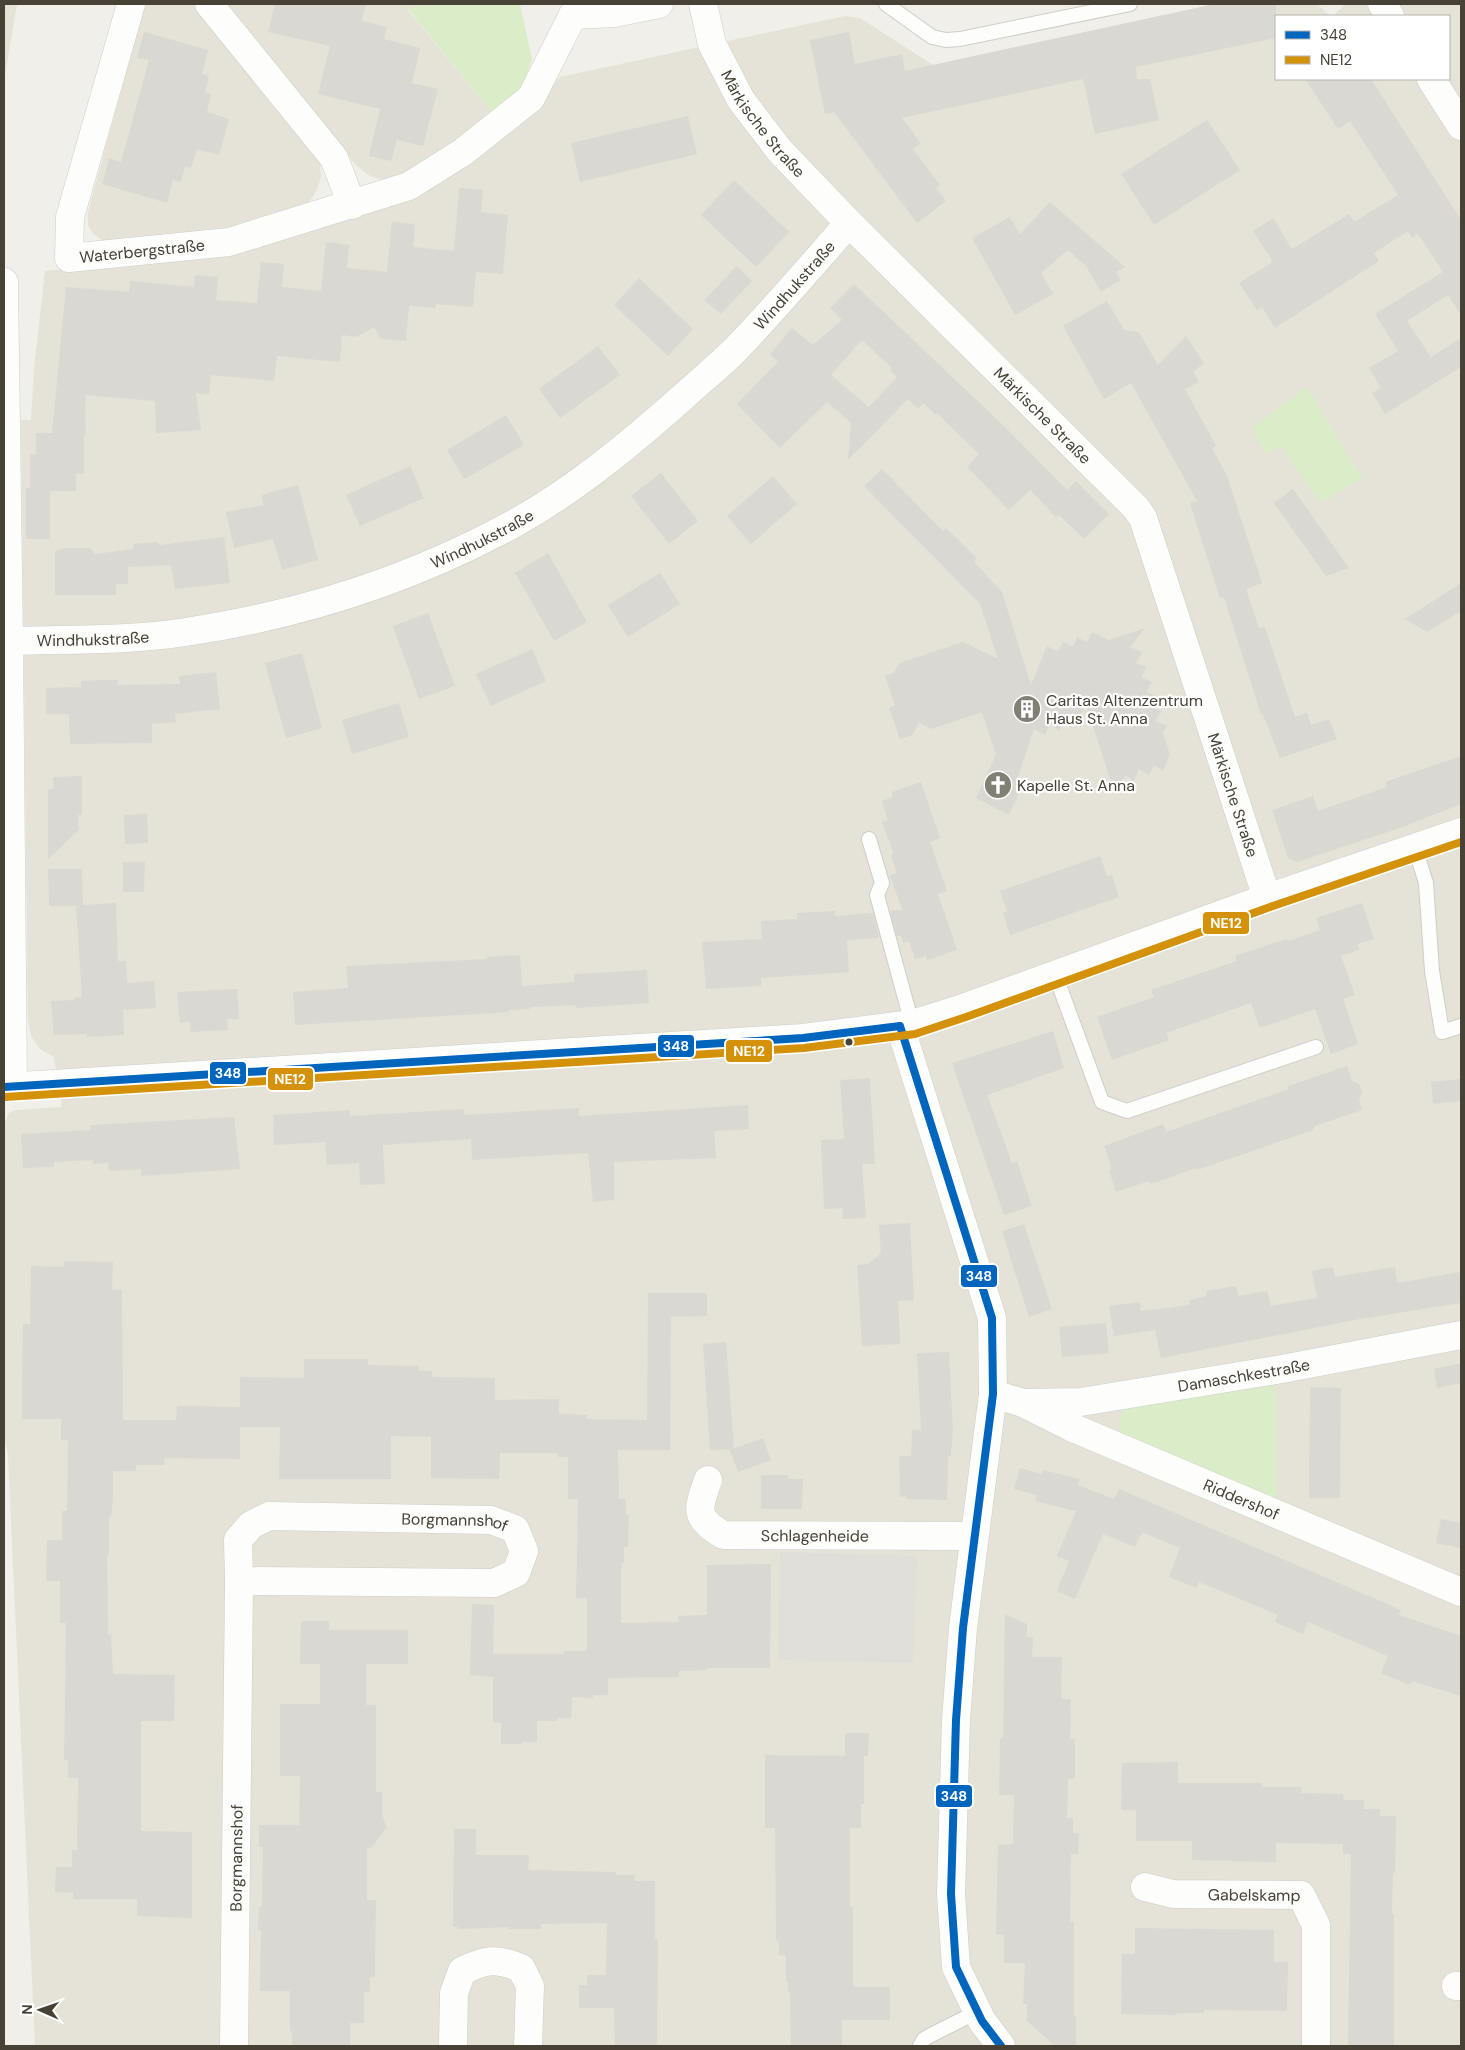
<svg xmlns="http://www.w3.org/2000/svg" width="1465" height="2050" font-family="'DM Sans',sans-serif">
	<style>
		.residential { fill: #e5e2d7 }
		.green { fill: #dbedc8 }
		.parking { fill: #e0ded9 }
		.building { fill: #dad8d2; fill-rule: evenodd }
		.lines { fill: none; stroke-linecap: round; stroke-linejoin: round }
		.lane-casing { stroke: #cecdc7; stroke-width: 16 }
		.street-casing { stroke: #cecdc7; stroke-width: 29 }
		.lane { stroke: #fdfdfc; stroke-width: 14 }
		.street { stroke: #fdfdfc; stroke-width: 28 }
		.bus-1-casing { stroke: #fff; stroke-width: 11 }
		.bus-2-casing { stroke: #fff; stroke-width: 11 }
		.bus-1 { stroke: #0065bd; stroke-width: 8 }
		.bus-2 { stroke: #d4920b; stroke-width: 8 }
		.bus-dot { fill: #474235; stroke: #fff; stroke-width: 2 }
		.labels { text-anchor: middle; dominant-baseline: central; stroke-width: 4.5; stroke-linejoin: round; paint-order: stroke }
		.street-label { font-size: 16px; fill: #474235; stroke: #fff }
		.poi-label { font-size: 16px; fill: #474235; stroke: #fff; text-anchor: start }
		.line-badge { stroke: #fff; stroke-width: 2 }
		.badge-label { font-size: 14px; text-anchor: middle; font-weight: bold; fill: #fff }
	</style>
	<rect width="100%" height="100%" fill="#f0efea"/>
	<path class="residential" d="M4,4H17L4,82Z
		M145,4H196L315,151L320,164L321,178L316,192L309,202L301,207L242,226L187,235L103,241L93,234L88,225V212Z
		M225,4H428L407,9L493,114L413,172L385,180L370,176L356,165Z
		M1215,4H1317L1330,16H1276V79H1449V16H1333L1345,4H1461V2046H35L8,1455L4,1436V1171L5,1122L9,1113L15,1110L62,1107L54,1057L40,1049L31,1036L28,1020L21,420H31L34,368L45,271L179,259L276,241L535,105L560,77L845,16L860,18L933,65Z"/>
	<path class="green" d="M428,4H520L532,59L523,85L493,114L407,8Z
		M1307,387L1362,478L1320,503L1281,446L1265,453L1252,427Z
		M1276,1378L1277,1503L1122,1438C1117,1424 1119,1415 1128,1403Z"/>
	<path class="parking" d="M780,1552L917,1556L913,1663L779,1660Z"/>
	<path class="building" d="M275,4H366L362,21L387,27L384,39L420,48L412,83L438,89L423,146L397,140L391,161L369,156L380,109L318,94L330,46L268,32Z
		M1215,4H1276V38L1136,67L1137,79H1150L1159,120L1095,134L1083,79L902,118L921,143L913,149L940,185L936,188L946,201L917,223L834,112L825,114L810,40L849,32L855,64L902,54L905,71Z
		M144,32L208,50L202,74L209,76L205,92L211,94L207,112L229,119L219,155L197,149L191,168L185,166L181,182L173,180L167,203L102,184L109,158L121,162L149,60L137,58Z
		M1305,79H1371L1461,220V315L1448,295L1407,321L1431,357L1461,338V367L1385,414L1372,393L1381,388L1369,368L1398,351L1375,314L1443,272L1418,234L1412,238L1408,231L1374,253L1379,261L1275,328L1262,307L1257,310L1239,283L1273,262L1253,231L1273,218L1292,249L1349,214L1354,222L1398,195L1350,121L1338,129Z
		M688,116L697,154L580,182L571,143Z
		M1207,120L1240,170L1154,225L1121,174Z
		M734,180L789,232L756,267L701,215Z
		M459,188L483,190L481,212L508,215L503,274L476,272L473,307L436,304L435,308L409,306L406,341L381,339L374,327L356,337L342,335L340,362L277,356L274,381L211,375L209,394L196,393L201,430L156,433L155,401L85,395L86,435H84V474H76V491H50V539H26V488H30V454H36V433H52L66,287L129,292L130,281L194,287L195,275L218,277L216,300L257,303L261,262L284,264L282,287L321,291L326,242L349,245L347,268L387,272L392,222L415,224L413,247L454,251Z
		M1050,202L1125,267L1116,272L1121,280L1101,292L1086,266L1068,250L1041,273L1053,294L1015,315L972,238L1010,217L1020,234Z
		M737,266L752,281L721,314L704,300Z
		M639,278L693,329L668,356L614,305Z
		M854,284L1005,427L1067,490L1076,481L1109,514L1084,539L1059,515L1056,517L1030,490L1009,510L967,467L979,454L937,413L936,415L923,403L918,409L908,399L848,460L851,423L827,402L780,448L737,404L778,362L770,354L792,328L813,345L842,320L830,308ZM862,340L892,368L890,370L897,377L869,407L831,375Z
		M1107,301L1124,330L1139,332L1158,365L1186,336L1204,363L1193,372L1199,382L1185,389L1216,446L1212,448L1227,476L1262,583L1246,589L1259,628L1265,627L1295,717L1307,713L1311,725L1329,719L1337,739L1280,758L1263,715H1261L1224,597L1220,598L1190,503L1197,501L1131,383L1104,399L1063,326Z
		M598,346L620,375L560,418L539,389Z
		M506,415L524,445L464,479L447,450Z
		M410,466L424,498L360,526L346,495Z
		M882,469L943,531L946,528L977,558L974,562L1002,592L1031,685L1047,646L1058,652L1063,642L1073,647L1077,637L1087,642L1092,632L1109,640L1145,628L1130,647L1142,652L1136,663L1147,667L1141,677L1152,682L1146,692L1158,696L1151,707L1162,711L1155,721L1167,726L1163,733L1170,755L1163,771L1154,765L1149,775L1139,769L1134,781L1125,775L1115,794L1086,705L1073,726L1065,720L1059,731L1050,724L1045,735L1034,729L1017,779L1024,782L1009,815L976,798L996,755L982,712L931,729L919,722L913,735L900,739L889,708L895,705L885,676L893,673L900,663L963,642L998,659L980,604L864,486Z
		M661,473L698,521L669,544L631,496Z
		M773,476L797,504L751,544L727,516Z
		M298,485L318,560L282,570L273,539L234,548L226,512L264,505L261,495Z
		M1293,489L1349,568L1326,576L1274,503Z
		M224,537L230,583L175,589L171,565L128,567V584H116V595H55V551L66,548H90L95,554L133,549V544L158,542L159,545Z
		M548,553L587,622L554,641L515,573Z
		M660,573L680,604L628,637L608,605Z
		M1461,583V611L1427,632L1405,619Z
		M428,613L455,686L419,699L393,626Z
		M532,649L546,681L491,706L476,674Z
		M302,653L322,728L286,738L265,663Z
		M216,672L220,709L175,714L176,722L152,724V743L70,744L69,714H46V688L81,687V681L99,680H117V685L180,684L179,676Z
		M399,703L409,737L352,754L342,720Z
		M1461,756V804L1403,827L1297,862L1288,858L1272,810L1313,796L1318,811L1387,787L1385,782Z
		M82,776V815H78L79,830L48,859V789H54L53,777Z
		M921,782L940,838L930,842L947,891L938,894L957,950L927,960L926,956L915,959L909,941L903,943L901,936H897L890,911L902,910L890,875L897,873L891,855L894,854L882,822L888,820L882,801L893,797L892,792Z
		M147,814L148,843L125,844L124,815Z
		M1100,856L1107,876L1112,875L1119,897L1010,935L1003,913L1007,911L1000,891Z
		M123,862H145L144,892H123Z
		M48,869H82L83,905L116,903L118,961H126L127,983L154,981L156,1008L123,1010L124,1035L87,1037V1034L54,1035L51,1001L74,1000V998L82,997L76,906H49Z
		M1362,903L1374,939L1357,944L1359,950L1341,956L1355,995L1343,999L1358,1044L1331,1054L1315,1009L1260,1028L1251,1003L1166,1033L1169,1040L1112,1060L1097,1017L1154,997L1151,990L1237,961L1235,956L1286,939L1289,941L1320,930L1316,918Z
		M835,911V916L873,913L879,938L847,940L849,972L761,978V986L706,989L702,942L762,939L761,921L797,919V913Z
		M520,955L522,986L574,982V974L647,970L649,1003L576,1008V1005L530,1007V1009L509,1010V1012L295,1025L293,992L348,988L346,966L487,959V957Z
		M237,989L239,1019H227L228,1030L191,1032L190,1022L180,1023L177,992Z
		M1053,1031L1064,1068L987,1095L1012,1163L1017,1161L1032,1206L1004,1215L952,1063Z
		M1347,1066L1352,1081L1359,1084L1362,1092L1359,1099L1362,1110L1315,1126L1313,1130L1197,1170L1196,1168L1151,1184L1149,1181L1116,1192L1109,1170L1112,1169L1104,1146L1163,1124L1166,1132L1289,1089L1288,1086Z
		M870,1078L875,1164H862L866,1218L843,1219L842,1208L824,1209L821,1140L844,1139L840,1080Z
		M1461,1079V1101L1433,1104L1431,1082Z
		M748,1105L749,1129L714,1131L716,1158L614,1162V1200L593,1202L588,1153L472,1160L471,1139L383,1145L385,1184L360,1185L359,1163L327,1165L325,1142L274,1145L273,1115L349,1110L350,1116L464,1109V1115L579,1108V1116Z
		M234,1117L240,1169L141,1176V1169L109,1171L108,1163L93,1164V1160L54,1162V1167L23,1168L21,1134L91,1130V1125Z
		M910,1223L914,1300L898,1301L900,1344L862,1346L857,1265L868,1264L881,1253L879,1225Z
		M1024,1224L1052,1309L1029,1317L1002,1231Z
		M64,1261L113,1262L112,1290H122L123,1420H176L177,1406L240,1407V1459L165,1458L164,1465H136V1471H113V1499L111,1517H109V1555H107L108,1635H111L113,1674L175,1675L174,1721H141V1831L192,1832V1918L137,1916V1899H73V1893L55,1892L56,1867H72V1850H77L78,1778H68V1760H64L66,1623H60V1581H46L47,1540H62V1511H67L68,1440H61V1419H22V1396L23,1324H30L31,1266L64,1267Z
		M1333,1267L1335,1277L1395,1267L1397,1283L1461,1272V1303L1360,1319L1161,1358L1155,1330L1114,1336L1109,1306L1140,1302L1141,1311L1190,1305L1189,1300L1206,1296V1291L1236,1286L1238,1296L1267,1291L1271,1306L1317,1298L1312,1271Z
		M648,1293H707V1316L671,1317L670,1450H618L619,1499H626V1515H629L628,1547H624V1563H621V1623L679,1622L678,1616L707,1615V1565L771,1564L770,1668H706V1670L679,1671V1677L608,1678V1695H593V1698L572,1697L571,1718H557V1721H537V1742H522V1744H501V1723H493V1677L470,1675L472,1604L494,1605L493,1654H564V1651H587V1598H576L578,1499H568V1457H558V1453H500L499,1479L431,1478V1437L391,1436V1479H279L280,1427H240V1377L304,1378V1359H368V1365L419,1366V1371H432V1377L495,1378V1400L559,1399V1414L587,1415V1419L647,1420Z
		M1106,1323L1109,1353L1062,1357L1059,1327Z
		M726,1342L734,1449L710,1450L703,1344Z
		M949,1352L953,1429L951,1456H948L947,1500L906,1499V1496L900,1497L899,1456H911L912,1430H921L917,1353Z
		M1461,1363V1383L1437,1388L1434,1369Z
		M1310,1387L1341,1388L1340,1498H1309Z
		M763,1438L771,1460L738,1472L730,1450Z
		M1020,1468L1042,1474L1043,1470L1080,1479L1078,1485L1114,1499L1119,1489L1401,1610L1399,1615L1461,1636V1696L1412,1681L1410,1685L1381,1673L1388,1656L1308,1622L1303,1634L1275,1622L1278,1615L1199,1582L1196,1588L1169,1577L1180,1548L1142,1532L1135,1547L1103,1534L1075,1599L1057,1591L1069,1561L1057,1556L1076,1511L1035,1501L1037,1495L1014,1489Z
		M761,1475H788V1479H803L802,1509H761Z
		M1441,1519L1461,1523V1548L1436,1543Z
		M1005,1614L1027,1624V1637H1033L1032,1657H1062L1061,1699H1071L1070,1739H1075V1779H1068L1067,1818H1073V1833H1079L1078,1854H1071L1070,1922H1074V2016H1076V2046H1055L1027,2021V2004H1023L1025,1963H1004V1935L996,1934L998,1845L1013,1844L1014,1795H999L1000,1738H1003Z
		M301,1621H329V1630H408V1664H366V1705H376V1792H382V1816L387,1827L371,1848H367V1900H376L375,1976L370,1977V1992H364V2023H350V2046H292V2031H290V1991H260L261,1930H258L259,1907H262L263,1847H259V1825H299L300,1776H280V1704H320V1664H300Z
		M845,1733H869L868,1756H845Z
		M765,1755L864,1756V1804H861V1828H850V1907H853V1987H890V2020H842V2046H791L790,1992H788V1982H786V1956L779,1955V1940L776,1941L775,1828H765Z
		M1178,1762V1783H1262V1787H1301V1793L1343,1794L1344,1800H1364V1809H1380V1816H1396L1395,1873H1393L1392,1913L1394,1915V2046H1348L1351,1854H1343V1844L1276,1843V1862L1192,1860V1841H1136V1810H1121L1122,1763Z
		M454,1829H476V1855H529L528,1870L616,1872V1875H635V1881H655V1939H658L657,2046H615L614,2008H579V1985H587V1975H606L607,1923L541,1924V1929H509L510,1927L458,1929V1927H453Z
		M1135,1928L1274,1930V1962H1288L1287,2011L1204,2010V2013H1177L1176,2015L1121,2014L1122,1954H1135Z"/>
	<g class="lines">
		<defs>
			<path id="lane" d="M886,4L932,37L946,40L960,39L1130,4
				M869,839L882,883L877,895L912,1024
				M1415,848L1426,883L1432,971L1442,1032L1461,1026
				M1055,974L1102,1102L1127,1111L1316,1047
				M920,2046L924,2039L931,2035L977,2012"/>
			<g id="street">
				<path id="s1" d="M131,4L70,217L69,258L229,242L409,186L463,152L531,98L573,15"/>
				<path d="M209,4L334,158L352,205"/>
				<path id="s2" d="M703,4L712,44L741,100L780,151L849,223L1136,508L1143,518L1267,898"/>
				<path d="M1382,4L1390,16"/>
				<path d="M573,15L614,13L659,4"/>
				<path d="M1431,79L1461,126"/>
				<path d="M4,282L9,641L13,1086"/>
				<path id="s3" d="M9,641C68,639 128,641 186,632C300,615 413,579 515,523C576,489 631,443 683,397C700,381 718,367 734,351C774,310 811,266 849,223"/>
				<path d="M900,1026L992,1318L993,1394L963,1628L956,1720L951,1894L956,1967L982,2021L1001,2046"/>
				<path d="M4,1087L803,1038L912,1024L963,1008L1267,898L1461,832"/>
				<path id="s4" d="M993,1394L1023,1403L1071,1427L1461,1592"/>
				<path id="s5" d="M1027,1403L1081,1402L1282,1369L1461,1335"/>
				<path id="s6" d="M708,1480C698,1510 693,1516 723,1535L974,1536"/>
				<path id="s7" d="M1145,1887L1173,1894L1301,1895L1316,1925V2046"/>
				<path d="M1456,1986H1461"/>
				<path id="s8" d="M234,2046L239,1581L238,1540L251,1525L269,1516L491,1520L515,1529L524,1551L516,1573L494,1583L239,1581"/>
				<path d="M453,2046L454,1993L462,1971C486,1959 496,1958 521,1968L530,1986L528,2046"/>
			</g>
		</defs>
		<use href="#lane" class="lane-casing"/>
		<use href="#street" class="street-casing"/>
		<use href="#lane" class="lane"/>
		<use href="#street" class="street"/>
		<defs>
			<path id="bus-1" d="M900,1026L992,1318L993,1394L963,1628L956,1720L951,1894L956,1967L982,2021L1001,2046
				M4,1087L803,1038L900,1026"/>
			<path id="bus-2" d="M5,1097L804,1048L915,1034L966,1017L1270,907L1461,842"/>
		</defs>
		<use href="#bus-1" class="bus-1-casing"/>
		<use href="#bus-2" class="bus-2-casing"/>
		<use href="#bus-1" class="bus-1"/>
		<use href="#bus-2" class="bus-2"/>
	</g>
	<defs>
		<symbol id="building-disc" viewBox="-11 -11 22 22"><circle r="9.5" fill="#827f74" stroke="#fff"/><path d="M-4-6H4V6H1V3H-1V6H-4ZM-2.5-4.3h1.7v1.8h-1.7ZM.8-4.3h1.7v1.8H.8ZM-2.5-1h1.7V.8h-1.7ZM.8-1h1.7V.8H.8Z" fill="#fff"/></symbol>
		<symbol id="church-disc" viewBox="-11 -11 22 22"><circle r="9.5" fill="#827f74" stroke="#fff"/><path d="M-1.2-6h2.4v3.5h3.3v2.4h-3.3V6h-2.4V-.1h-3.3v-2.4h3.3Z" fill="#fff"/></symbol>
	</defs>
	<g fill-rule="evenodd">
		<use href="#building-disc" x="1011" y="693" width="32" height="32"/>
		<use href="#church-disc" x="982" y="769" width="32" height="32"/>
	</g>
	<circle class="bus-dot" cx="849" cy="1042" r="4.5"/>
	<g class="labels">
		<g class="street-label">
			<text stroke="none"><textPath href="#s2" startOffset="136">Märkische Straße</textPath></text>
			<text stroke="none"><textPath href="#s1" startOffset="336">Waterbergstraße</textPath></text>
			<text stroke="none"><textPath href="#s3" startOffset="894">Windhukstraße</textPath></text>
			<text stroke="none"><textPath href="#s2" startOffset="541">Märkische Straße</textPath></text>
			<text stroke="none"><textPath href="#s3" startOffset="489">Windhukstraße</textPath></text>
			<text stroke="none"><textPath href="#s3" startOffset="84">Windhukstraße</textPath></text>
			<text stroke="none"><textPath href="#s2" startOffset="976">Märkische Straße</textPath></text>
			<text stroke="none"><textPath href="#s5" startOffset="219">Damaschkestraße</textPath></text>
			<text stroke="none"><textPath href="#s4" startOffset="270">Riddershof</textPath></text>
			<text stroke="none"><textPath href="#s8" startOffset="732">Borgmannshof</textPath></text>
			<text stroke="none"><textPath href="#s6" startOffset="158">Schlagenheide</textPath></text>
			<text stroke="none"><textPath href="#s8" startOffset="188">Borgmannshof</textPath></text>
			<text stroke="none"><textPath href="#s7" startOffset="110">Gabelskamp</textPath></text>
		</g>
		<g class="poi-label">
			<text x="1046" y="700">Caritas Altenzentrum<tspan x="1046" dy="18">Haus St. Anna</tspan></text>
			<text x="1017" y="785">Kapelle St. Anna</text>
		</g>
	</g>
	<g class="line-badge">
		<rect x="1202" y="911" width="48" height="24" rx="5" fill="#d4920b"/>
		<rect x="657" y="1034" width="38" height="24" rx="5" fill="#0065bd"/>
		<rect x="725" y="1039" width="48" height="24" rx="5" fill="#d4920b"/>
		<rect x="209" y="1061" width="38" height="24" rx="5" fill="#0065bd"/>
		<rect x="267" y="1067" width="47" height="24" rx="5" fill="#d4920b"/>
		<rect x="960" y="1264" width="38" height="24" rx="5" fill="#0065bd"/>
		<rect x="935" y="1784" width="38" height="24" rx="5" fill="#0065bd"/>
	</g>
	<g class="badge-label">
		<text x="1226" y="928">NE12</text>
		<text x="676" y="1051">348</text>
		<text x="749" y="1056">NE12</text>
		<text x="228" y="1078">348</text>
		<text x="290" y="1084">NE12</text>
		<text x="979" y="1281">348</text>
		<text x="954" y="1801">348</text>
	</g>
	<rect width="1465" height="2050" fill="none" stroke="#474235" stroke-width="10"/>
	<rect x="1275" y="15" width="175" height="65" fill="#ffffff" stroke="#b5b3ae"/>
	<rect x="1285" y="31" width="25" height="8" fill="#0065bd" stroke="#b5b3ae"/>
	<text x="1320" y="40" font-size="15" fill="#474235">348</text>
	<rect x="1285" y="56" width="25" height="8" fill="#d4920b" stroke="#b5b3ae"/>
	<text x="1320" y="65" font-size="15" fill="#474235">NE12</text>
	<g transform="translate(40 2010) rotate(272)" stroke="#ffffff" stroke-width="4" paint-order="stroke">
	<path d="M0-4L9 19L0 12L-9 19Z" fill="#474235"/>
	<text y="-8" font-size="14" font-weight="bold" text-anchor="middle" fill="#474235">N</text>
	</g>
</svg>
